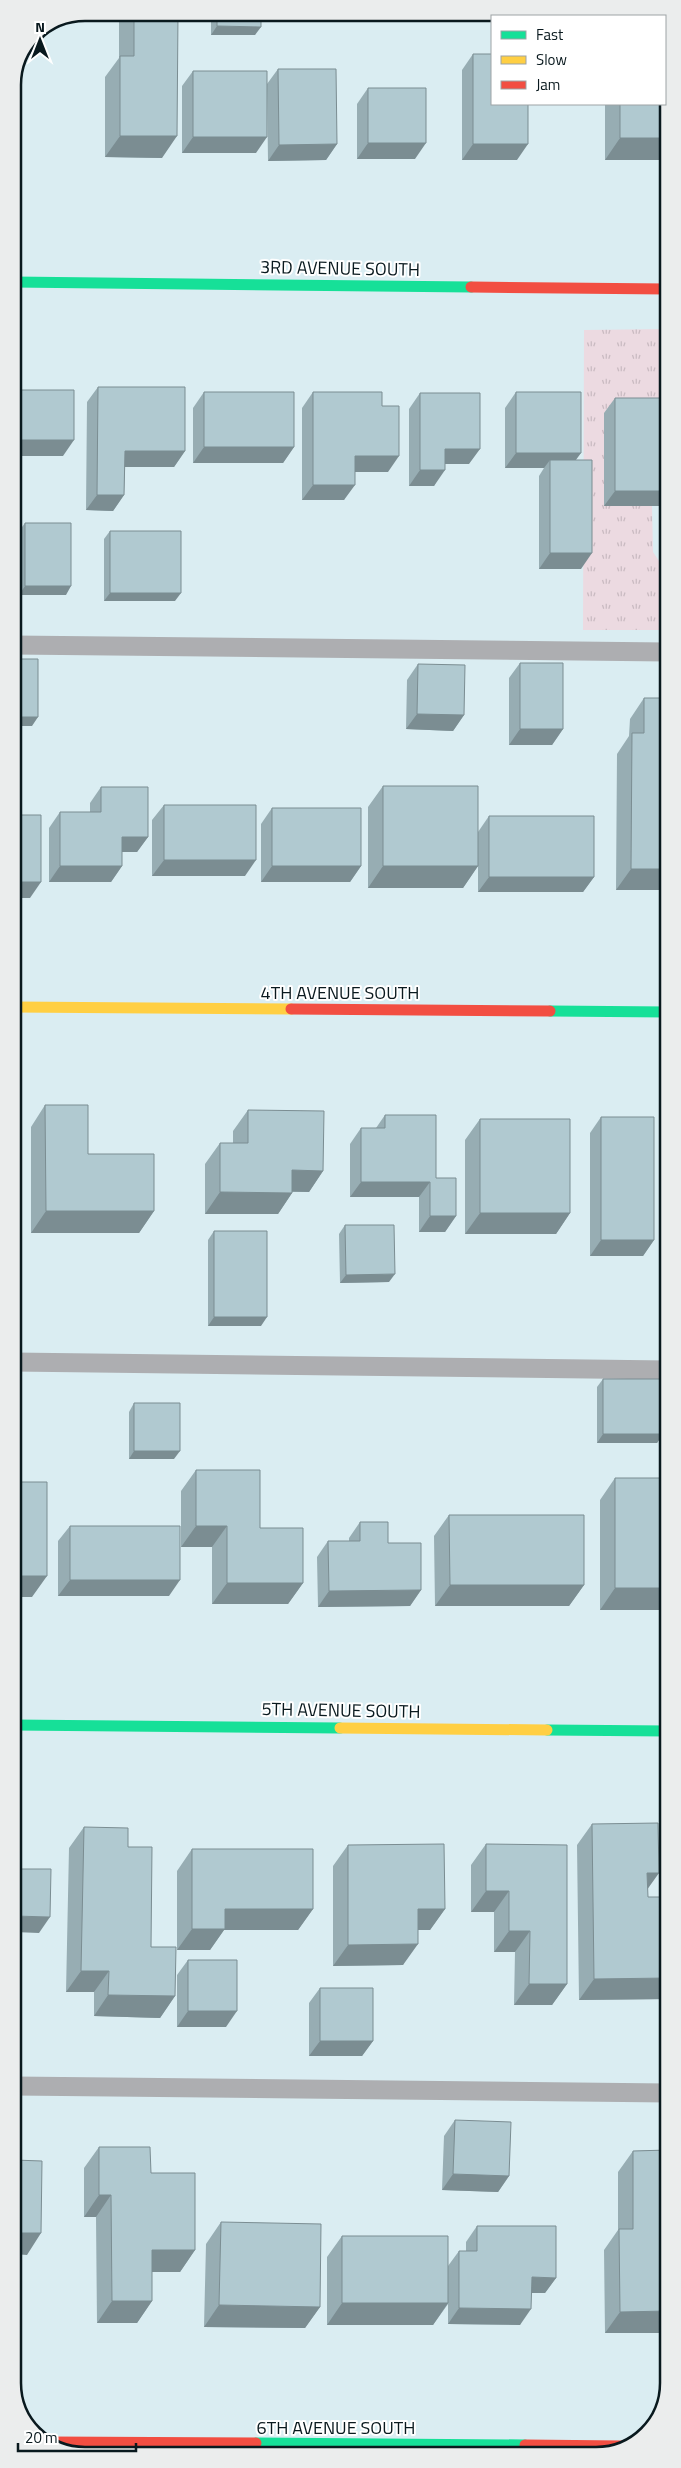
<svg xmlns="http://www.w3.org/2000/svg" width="681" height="2468" font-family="'Titillium Web',sans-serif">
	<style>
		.grass { fill: url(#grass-tufts) }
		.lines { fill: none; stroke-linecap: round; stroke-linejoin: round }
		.lane { stroke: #adaeb1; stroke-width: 19 }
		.fast { stroke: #16e098; stroke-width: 11 }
		.slow { stroke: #ffcf43; stroke-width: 11 }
		.jam { stroke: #f24e42; stroke-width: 11 }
		.wall { fill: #97adb3 }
		.shaded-wall { fill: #7b8d92 }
		.building { fill: #b0c9d0; stroke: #7b8d92 }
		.labels { text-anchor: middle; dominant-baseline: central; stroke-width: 4; stroke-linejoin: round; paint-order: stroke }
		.street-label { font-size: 18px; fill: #09191e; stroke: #fff }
		.rim { fill: none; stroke: #09191e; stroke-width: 2.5 }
	</style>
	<defs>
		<pattern id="grass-tufts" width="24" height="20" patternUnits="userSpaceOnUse" patternTransform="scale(1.25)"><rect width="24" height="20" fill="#ecdae1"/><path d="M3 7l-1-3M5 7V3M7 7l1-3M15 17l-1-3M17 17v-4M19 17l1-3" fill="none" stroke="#c9bac1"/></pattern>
	</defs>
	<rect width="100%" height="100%" fill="#daedf2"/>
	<path class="grass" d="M667,329V445L604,506H652L653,552L667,573V630H583L584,330Z"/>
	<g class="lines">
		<path class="lane" d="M13,645L667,652
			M13,1362L668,1370
			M14,2086L668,2093"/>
		<path class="fast" d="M13,282L471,287
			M550,1011L668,1012
			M14,1725L340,1728
			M547,1730L668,1731
			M256,2443L525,2445"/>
		<path class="slow" d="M13,1007L291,1009
			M340,1728L547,1730"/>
		<path class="jam" d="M471,287L667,289
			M291,1009L550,1011
			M49,2442L256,2443
			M525,2445L623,2446"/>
	</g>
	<path class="wall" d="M124,13H178L162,158L105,157V77L119,58V20Z
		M211,13H261L255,35H211Z
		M473,54L517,160H462V70Z
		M278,69L337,144L326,160L268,161L267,84Z
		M193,71L256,153H182V86Z
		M368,88L415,159H357V104Z
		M605,104H665L667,160H605Z
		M98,387L185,451L174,467H125L124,495L113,511L86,510L87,402Z
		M204,392L294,447L283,463H193V408Z
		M313,392L382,406L388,472H355L344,500H302V408Z
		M516,392L576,460L581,569H539V476L544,468H505V408Z
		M420,393L469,464H445L434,486H409V409Z
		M615,398L667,506H604V413Z
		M25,523L66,595H19V531Z
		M110,531L175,601H104V539Z
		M520,663L563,729L552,745H509V678Z
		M418,664L464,715L453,731L406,729L407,680Z
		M644,698L668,890H616L617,754L629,736L630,719Z
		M383,786L478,866L463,888H368V807Z
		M101,787L148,837L137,852H122V866L111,882H49V828L60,812H90V803Z
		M164,805L245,876H152V820Z
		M272,808L361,866L350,882H261V824Z
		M489,816L594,877L583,892H478V832Z
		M45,1105L88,1154L154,1211L139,1233H31V1127Z
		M248,1110L323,1171L309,1192H292V1193L278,1214H205V1164L220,1143H233V1131Z
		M385,1115L436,1178L456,1216L445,1232H419V1197H350V1144L361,1128H376Z
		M601,1117L654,1240L643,1256H590V1133Z
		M480,1119L570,1213L556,1234H465V1140Z
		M345,1225L389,1282L340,1283L339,1234Z
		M214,1231L261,1326H208V1240Z
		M603,1379L663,1434L657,1443H597V1387Z
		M134,1403L174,1459H129V1412Z
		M196,1470L260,1528L303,1583L288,1604H212V1547H181V1491Z
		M615,1478H668V1607L666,1610H600V1500Z
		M449,1515L584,1585L569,1606H435L434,1536Z
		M360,1522L421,1590L410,1606L318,1607L317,1557L328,1541H349V1538Z
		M70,1526L169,1596H58V1541Z
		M592,1824L648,1897H668V1999L579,2000L577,1845Z
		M84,1827L128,1847L151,1947L175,1996L160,2018L94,2016V1992H66L69,1848Z
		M486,1844L567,1984L552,2005H514L515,1952H494V1912H471V1865Z
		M348,1845L445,1909L430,1930H418L403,1965L333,1966V1866Z
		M192,1849L313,1909L298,1930H224L210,1950H177V1871Z
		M188,1960L226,2027H177V1975Z
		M320,1988L373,2041L362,2056H309V2003Z
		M455,2120L509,2176L498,2192L442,2190L444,2136Z
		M99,2147L151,2173L195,2250L180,2272H152V2301L137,2323H97L96,2217H84V2168Z
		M668,2150V2333H605L604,2250L618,2230V2172L633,2151Z
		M221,2222L320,2307L305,2328L204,2327L206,2244Z
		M477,2226L556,2278L545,2293H531L520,2325L448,2324V2304L433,2325H327V2257L342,2236L448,2266L459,2251H466V2242Z"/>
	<path class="shaded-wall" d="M367,13H416L415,15H365Z
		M217,26L261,27L255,35H211Z
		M120,136H177L162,158L105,157Z
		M193,137H267L256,153H182Z
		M620,138H667V160H605Z
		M368,143H426L415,159H357Z
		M337,144L326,160L268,161L279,145Z
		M473,144H528L517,160H462Z
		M13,440H74L63,456H13Z
		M204,447H294L283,463H193Z
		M445,449H480L469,464H434Z
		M125,451H185L174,467H114Z
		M516,453H581L570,468L550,460L544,468H505Z
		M355,456H399L388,472H344Z
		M420,470H445L434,486H409Z
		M313,485H355L344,500H302Z
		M615,491H667V506H604Z
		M97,495H124L113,511L86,510Z
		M550,553H592L581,569H539Z
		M25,586H71L66,595H19Z
		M110,593H181L175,601H104Z
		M417,714L464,715L453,731L406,729Z
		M13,717H38L32,726H13Z
		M520,729H563L552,745H509Z
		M122,837H148L137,852H111Z
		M164,860H256L245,876H152Z
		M60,866H122L111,882H49Z
		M272,866H361L350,882H261Z
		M383,866H478L463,888H368Z
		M631,869H668V890H616Z
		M489,877H594L583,892H478Z
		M13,882H41L30,898H13Z
		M292,1170L323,1171L309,1192L278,1191Z
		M361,1182H430L419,1197H350Z
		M220,1192L292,1193L278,1214H205Z
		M46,1211H154L139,1233H31Z
		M480,1213H570L556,1234H465Z
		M430,1216H456L445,1232H419Z
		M601,1240H654L643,1256H590Z
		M395,1274L389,1282L340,1283L346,1275Z
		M214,1317H267L261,1326H208Z
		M603,1434H663L657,1443H597Z
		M134,1451H180L174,1459H129Z
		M196,1526H227L212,1547H181Z
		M13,1576H47L32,1597H13Z
		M70,1580H180L169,1596H58Z
		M227,1583H303L288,1604H212Z
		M450,1585H584L569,1606H435Z
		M615,1588H668V1607L666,1610H600Z
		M421,1590L410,1606L318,1607L329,1591Z
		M647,1873H659L644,1894Z
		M486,1891H509L494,1912H471Z
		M225,1909H313L298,1930H224L210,1950H177L192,1929Z
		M418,1909H445L430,1930H403Z
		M14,1916L50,1917L39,1933L14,1932Z
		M509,1931H530L515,1952H494Z
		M418,1944L403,1965L333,1966L348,1945Z
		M81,1971H109L94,1992H66Z
		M668,1978V1999L579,2000L594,1979Z
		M529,1984H567L552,2005H514Z
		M108,1995L175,1996L160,2018L94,2016Z
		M188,2011H237L226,2027H177Z
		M320,2041H373L362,2056H309Z
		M453,2174L509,2176L498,2192L442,2190Z
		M99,2195H111L96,2217H84Z
		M16,2233H41L27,2255L14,2254Z
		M152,2250H195L180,2272H137Z
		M532,2277L556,2278L545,2293H520Z
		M112,2301H152L137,2323H97Z
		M342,2303H448L433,2325H327Z
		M219,2305L320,2307L305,2328L204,2327Z
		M459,2308L531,2309L520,2325L448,2324Z
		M668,2311V2333H605L620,2312Z"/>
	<path class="building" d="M134,13H178L177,136H120V56H134Z
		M217,13H261V27L217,26Z
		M473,54H492V104H528V144H473Z
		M665,67L667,71V138H620V104H665Z
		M278,69H336L337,144L279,145Z
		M193,71H267V137H193Z
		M368,88H426V143H368Z
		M98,387H185V451H125L124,495H97Z
		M13,390H74V440H13Z
		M204,392H294V447H204Z
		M313,392H382V406H399V456H355V485H313Z
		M516,392H581V453H516Z
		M420,393H480V449H445V470H420Z
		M615,398H667V491H615Z
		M550,460H592V553H550Z
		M25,523H71V586H25Z
		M110,531H181V593H110Z
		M13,659H38V717H13Z
		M520,663H563V729H520Z
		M418,664L465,665L464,715L417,714Z
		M644,698H667L668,869H631L632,733H644Z
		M383,786H478V866H383Z
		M101,787H148V837H122V866H60V812H101Z
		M164,805H256V860H164Z
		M272,808H361V866H272Z
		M13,815H41V882H13Z
		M489,816H594V877H489Z
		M45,1105H88V1154H154V1211H46Z
		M248,1110L324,1111L323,1171L292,1170V1193L220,1192V1143H248Z
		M385,1115H436V1178H456V1216H430V1182H361V1128H385Z
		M601,1117H654V1240H601Z
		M480,1119H570V1213H480Z
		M345,1225H394L395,1274L346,1275Z
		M214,1231H267V1317H214Z
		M603,1379H663V1434H603Z
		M134,1403H180V1451H134Z
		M196,1470H260V1528H303V1583H227V1526H196Z
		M615,1478H668V1588H615Z
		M13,1482H47V1576H13Z
		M449,1515H584V1585H450Z
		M360,1522H388V1543H421V1590L329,1591L328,1541H360Z
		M70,1526H180V1580H70Z
		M658,1823L659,1873H647L648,1897H668V1978L594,1979L592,1824Z
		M84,1827L128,1828V1847H152L151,1947H176L175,1996L108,1995L109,1971H81Z
		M14,1843H21V1869H51L50,1917L14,1916Z
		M444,1844L445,1909H418V1944L348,1945V1845Z
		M486,1844L567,1845V1984H529L530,1931H509V1891H486Z
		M192,1849H313V1909H225V1929H192Z
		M188,1960H237V2011H188Z
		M320,1988H373V2041H320Z
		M455,2120L511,2122L509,2176L453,2174Z
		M99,2147H150L151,2173H195V2250H152V2301H112L111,2195H99Z
		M668,2150V2311L620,2312L619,2229H633V2151Z
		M14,2160L42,2161L41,2233H16L14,2309Z
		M221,2222L321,2224L320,2307L219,2305Z
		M477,2226H556V2278L532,2277L531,2309L459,2308V2251H477Z
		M342,2236H448V2303H342Z"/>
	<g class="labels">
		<g class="street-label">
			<text transform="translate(340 268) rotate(1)">3RD AVENUE SOUTH</text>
			<text x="340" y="992">4TH AVENUE SOUTH</text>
			<text transform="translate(341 1710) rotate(1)">5TH AVENUE SOUTH</text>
			<text x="336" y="2427">6TH AVENUE SOUTH</text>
		</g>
	</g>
	<path d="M0 0H681V2468H0ZM85 21H596A64 64 0 0 1 660 85V2383A64 64 0 0 1 596 2447H85A64 64 0 0 1 21 2383V85A64 64 0 0 1 85 21Z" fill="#ebeded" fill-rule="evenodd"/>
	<path class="rim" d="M85 21H596A64 64 0 0 1 660 85V2383A64 64 0 0 1 596 2447H85A64 64 0 0 1 21 2383V85A64 64 0 0 1 85 21Z"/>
	<rect x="491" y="15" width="175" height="90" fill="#ffffff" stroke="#9da3a5"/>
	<rect x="501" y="31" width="25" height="8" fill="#16e098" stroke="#9da3a5"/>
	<text x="536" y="40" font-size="15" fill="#09191e">Fast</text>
	<rect x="501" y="56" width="25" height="8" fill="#ffcf43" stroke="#9da3a5"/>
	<text x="536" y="65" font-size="15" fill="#09191e">Slow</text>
	<rect x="501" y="81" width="25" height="8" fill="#f24e42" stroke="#9da3a5"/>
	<text x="536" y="90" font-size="15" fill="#09191e">Jam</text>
	<g transform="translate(40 40)" stroke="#ffffff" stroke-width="4" paint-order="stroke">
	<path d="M0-4L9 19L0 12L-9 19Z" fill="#09191e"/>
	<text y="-8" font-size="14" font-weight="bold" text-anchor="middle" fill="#09191e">N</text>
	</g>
	<path d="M18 2443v8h118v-8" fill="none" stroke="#09191e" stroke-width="2.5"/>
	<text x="25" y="2443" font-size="15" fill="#09191e" stroke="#ffffff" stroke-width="4" paint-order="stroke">20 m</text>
</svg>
